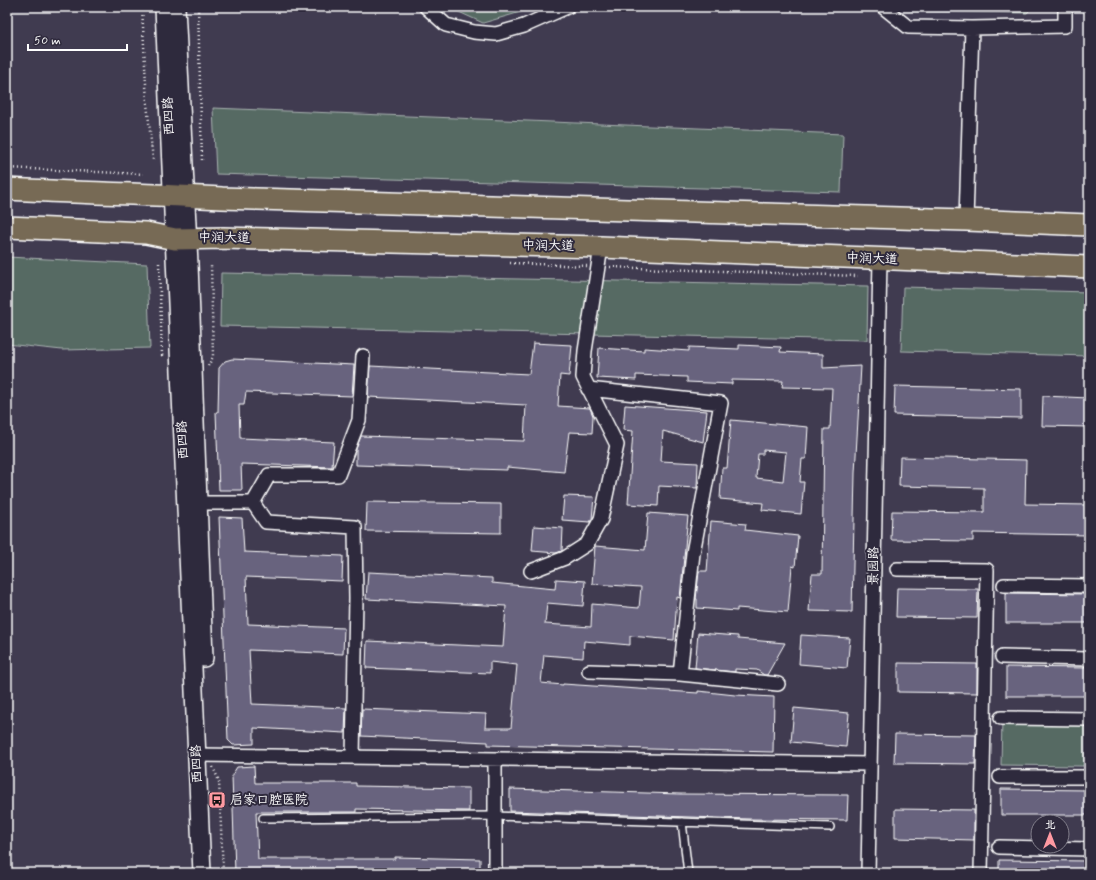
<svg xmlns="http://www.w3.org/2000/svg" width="1096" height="880" font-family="Mynerve,'LXGW WenKai TC',sans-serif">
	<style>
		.green { fill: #566a64; stroke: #aab4b2 }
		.building { fill: #67637e; stroke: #fff; fill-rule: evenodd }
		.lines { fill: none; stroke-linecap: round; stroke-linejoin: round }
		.service-casing { stroke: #fff; stroke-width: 10 }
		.minor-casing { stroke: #fff; stroke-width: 16 }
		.tertiary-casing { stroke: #fff; stroke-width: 20 }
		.primary-casing { stroke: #fff; stroke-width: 24 }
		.path { stroke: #fff; stroke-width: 2.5; stroke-dasharray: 1 3; stroke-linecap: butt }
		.service { stroke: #2f2a3d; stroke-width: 7 }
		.minor { stroke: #2f2a3d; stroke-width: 13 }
		.tertiary { stroke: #2f2a3d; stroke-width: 17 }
		.primary { stroke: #776a54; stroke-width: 21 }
		.labels { text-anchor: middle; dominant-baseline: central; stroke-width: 4; stroke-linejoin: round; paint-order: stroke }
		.street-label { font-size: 13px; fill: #fff; stroke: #2f2a3d }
		.poi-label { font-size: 13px; fill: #fff; stroke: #2f2a3d; text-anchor: start }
	</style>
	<rect width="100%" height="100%" fill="#403b50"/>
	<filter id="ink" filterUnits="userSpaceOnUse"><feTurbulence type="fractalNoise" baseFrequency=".025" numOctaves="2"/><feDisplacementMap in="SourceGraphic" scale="8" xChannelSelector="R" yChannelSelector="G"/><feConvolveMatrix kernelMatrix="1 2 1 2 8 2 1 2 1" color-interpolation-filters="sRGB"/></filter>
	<g filter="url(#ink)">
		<path class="green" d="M448,7H538L483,23Z
			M906,7H1033L1027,13L912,11Z
			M213,108L843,134L841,192L216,174Z
			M7,257L147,264L150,348L62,350L7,344Z
			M221,273L868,286L867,340L220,326Z
			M903,287L1089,292V356L901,351Z
			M1002,720L1084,721V766L1001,765Z"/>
		<path class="building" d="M533,343L572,345L569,376L560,375L558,406L590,408L593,416L592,433L569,432L564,472L507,467V470L356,465V449L361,436L524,441L526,405L368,397L370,366L529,374Z
			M739,345L781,347L780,352L823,354V368L861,366L855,473L852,612L809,611L812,574H822L824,429H830L832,388L782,387L783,381L732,380V384L687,382V377L636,375V380L597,378L599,348L644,351V348L689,351V347L739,349Z
			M232,359L354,365L352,396L246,392L244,405H239L240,438L334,442L332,467L241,464L242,490H219L216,412H218L219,368L225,361Z
			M895,386L1021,389V418L894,415Z
			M1043,396L1089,398V427L1042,426Z
			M625,405L707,411L703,442L663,431L661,461L698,463L697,488L659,486L658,506L628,504L633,431L623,430Z
			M731,420L808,427L806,459H802L800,482H804L801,514L762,510L763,503L720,499L722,468H727ZM763,450L786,452L783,481L756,478L758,454H763Z
			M900,457L1026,460L1025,504L1089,505V535L973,533V541L891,540L892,511L984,512V488L899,486Z
			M564,496L594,497L592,519L590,522L562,520Z
			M367,502L501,504V533L366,531Z
			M648,513L688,516L680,598L677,597L674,640L630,636V645L584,641L583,658L544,655L541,683L563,685V684L698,693V691L735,695L774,697L773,752L488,745V742L361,736L362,709L486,714L485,728H511L517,665L490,662V673L366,668L367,641L503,647L506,606L366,599L368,572L492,578V583L555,589L556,579L585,581L583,606L547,603L545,624L591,627L592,604L639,608L641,587L592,584L595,546L645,550Z
			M219,517L242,518L244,552L343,556L342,581L246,577L248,624L344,628L343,654L249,650L252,704L346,708L345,733L254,728V744L233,745L228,740Z
			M711,521L746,524L745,530L798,536L795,567L792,566L788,612L737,608V611L697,608V599H696L699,571H707Z
			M534,526L563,528L562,551L556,553L532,551Z
			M897,588L978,589L977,618L896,617Z
			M1006,593L1089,594V623H1006Z
			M698,633L738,636V639L785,643L767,675H764L757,670L735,669V672L695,668Z
			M801,635L850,638L847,668L799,664Z
			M898,663L977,664V693L898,692Z
			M1006,667L1089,668V696H1006Z
			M794,708L849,713L846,747L791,742Z
			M895,734L976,735L975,764L894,763Z
			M254,766L255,783H356V786L469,788V811L356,809V812H256L258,859H395V857L480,859V873H235L232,775L237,767Z
			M510,789L680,794L848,795L847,820L749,819L510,811Z
			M1001,789L1089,790V815H1001Z
			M895,809L974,810V840L895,838Z
			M999,860L1089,861V873H999Z"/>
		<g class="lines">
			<defs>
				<path id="service" d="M263,818L495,816L830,827
					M682,822L688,873"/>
				<path id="minor" d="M426,7L446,25L474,32L496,34L524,26L567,7
					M883,7L908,27L972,28
					M966,220L972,28L1065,26V7
					M588,389L721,403L693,553L680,674
					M190,503H253L269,475H338L359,420L363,356
					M253,503L266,522L355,527L356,599L353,757
					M897,569L987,570L981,873
					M531,571L565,558L587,544L601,519L617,445L583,377L585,351L601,247
					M1004,585L1089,586
					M1002,657L1089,659
					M589,671L680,674L778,684
					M1001,718L1089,719
					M196,755L870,764
					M1000,777H1089
					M999,847L1089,849
					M495,873V759
					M868,873L880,259"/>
				<path id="tertiary" d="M164,7L202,873
					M176,7L189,264L204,658"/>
				<path id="primary" d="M7,189C79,193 150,194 222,198L966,220L1089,225
					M7,227L146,233L175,239L223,238L601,247L1089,267"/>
			</defs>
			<use href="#service" class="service-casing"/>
			<use href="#minor" class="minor-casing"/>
			<use href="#tertiary" class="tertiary-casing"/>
			<use href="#primary" class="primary-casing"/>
			<path class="path" d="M142,7L147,103L153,160
				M198,7L202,161
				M7,168L143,174
				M159,263L162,355L164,358
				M510,263L587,266
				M610,267L858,276
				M208,366L213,357L211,264
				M213,767L219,781L223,873"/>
			<use href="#service" class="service"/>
			<use href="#minor" class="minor"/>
			<use href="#tertiary" class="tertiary"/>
			<use href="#primary" class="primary"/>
		</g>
	</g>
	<defs>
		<symbol id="bus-square" viewBox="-11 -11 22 22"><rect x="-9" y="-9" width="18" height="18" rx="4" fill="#ff9aa2" stroke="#2f2a3d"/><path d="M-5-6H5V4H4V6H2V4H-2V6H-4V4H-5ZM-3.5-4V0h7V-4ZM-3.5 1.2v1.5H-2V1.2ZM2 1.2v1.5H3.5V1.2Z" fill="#111"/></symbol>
	</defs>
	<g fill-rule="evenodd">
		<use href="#bus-square" x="207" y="790" width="20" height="20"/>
	</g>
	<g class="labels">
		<g class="street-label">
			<text transform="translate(169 116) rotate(-92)">西四路</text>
			<text transform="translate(224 238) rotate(1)">中润大道</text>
			<text transform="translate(548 246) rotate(1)">中润大道</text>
			<text transform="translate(872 259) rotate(2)">中润大道</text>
			<text transform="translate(183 440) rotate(-93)">西四路</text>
			<text transform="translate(874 566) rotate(-89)">景园路</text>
			<text transform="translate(197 764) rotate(-92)">西四路</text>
		</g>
		<g class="poi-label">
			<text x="230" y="800">启家口腔医院</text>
		</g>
	</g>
	<rect width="1096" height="880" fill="none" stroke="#2f2a3d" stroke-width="24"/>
	<rect x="12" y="12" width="1072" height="856" fill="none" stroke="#fff" stroke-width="1.5" filter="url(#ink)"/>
	<g transform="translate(1050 834)"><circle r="19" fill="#2f2a3d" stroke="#827f8b"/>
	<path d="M0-3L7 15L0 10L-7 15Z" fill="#ff9aa2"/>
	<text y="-6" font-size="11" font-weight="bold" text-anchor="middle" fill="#ffffff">北</text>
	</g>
	<path d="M28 44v6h99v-6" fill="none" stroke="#ffffff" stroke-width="2"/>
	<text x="34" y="44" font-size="12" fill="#ffffff" stroke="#2f2a3d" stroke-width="3" paint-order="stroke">50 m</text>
</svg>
